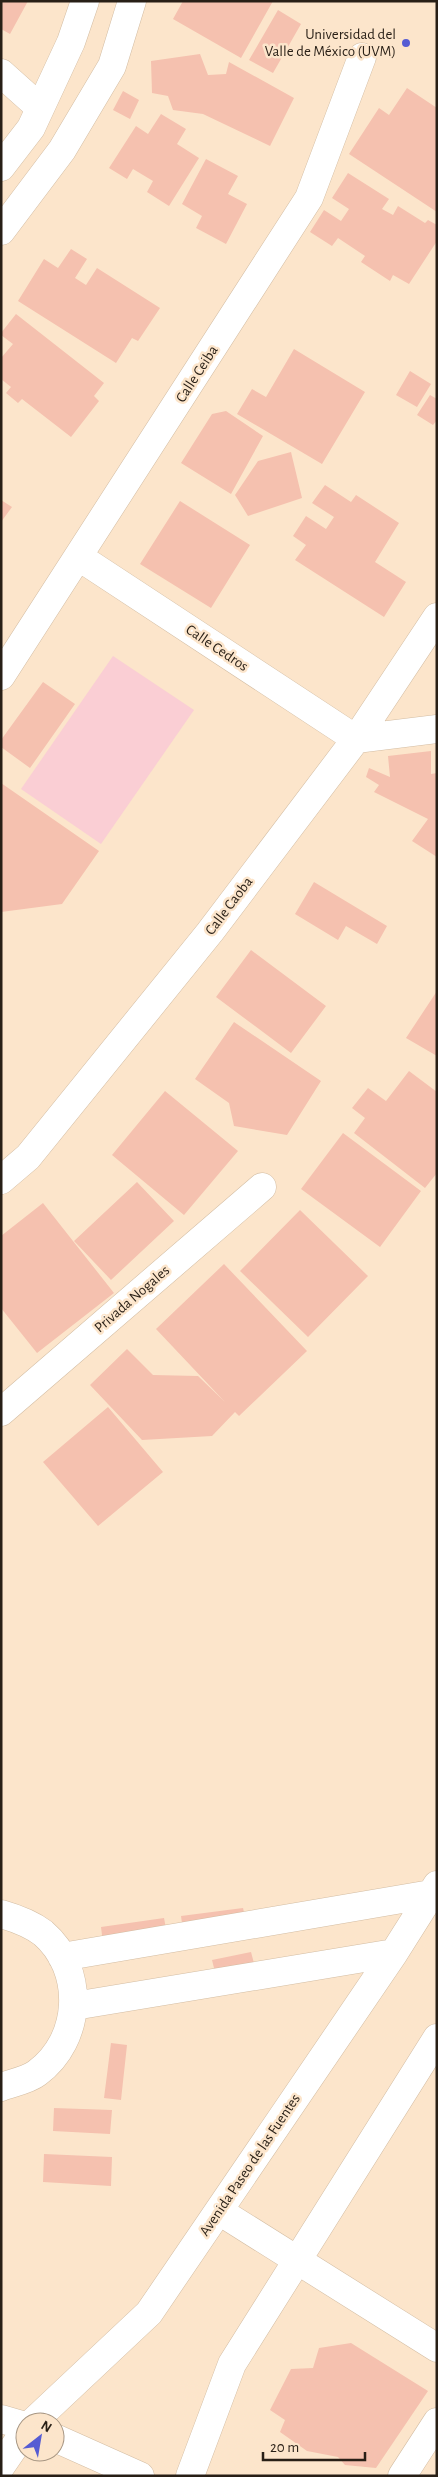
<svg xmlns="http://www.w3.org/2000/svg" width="438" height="2477" font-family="'Alegreya Sans',sans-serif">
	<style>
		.pitch { fill: #faced4 }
		.building { fill: #f5c1af }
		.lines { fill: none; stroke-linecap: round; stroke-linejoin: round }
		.minor-casing { stroke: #d3bda3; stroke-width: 29 }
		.major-casing { stroke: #d3bda3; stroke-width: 29 }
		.minor { stroke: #fff; stroke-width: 28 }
		.major { stroke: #fff; stroke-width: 28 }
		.poi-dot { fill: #565cd3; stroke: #fce5cb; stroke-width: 2 }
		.labels { text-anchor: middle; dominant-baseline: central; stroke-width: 5; stroke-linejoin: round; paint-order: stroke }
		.poi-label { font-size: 15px; fill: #281f16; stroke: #fce5cb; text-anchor: end }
		.street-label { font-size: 15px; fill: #281f16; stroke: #fce5cb }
	</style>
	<rect width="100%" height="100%" fill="#fce5cb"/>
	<path class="pitch" d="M113,656L194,710L101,844L21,789Z"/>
	<path class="building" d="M1,1H28L10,34L1,29Z
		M183,1H273L241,58L173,19Z
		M278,10L301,24L273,73L249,60Z
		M200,54L208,75L226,74L229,62L294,98L270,146L203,114L173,110L168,96L152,93L151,61Z
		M407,88L437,108V212L349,154L379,108L389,115Z
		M123,91L139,100L130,119L113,110Z
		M161,114L186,129L177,144L199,158L169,206L147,192L153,181L133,169L127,179L109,168L136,126L148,134Z
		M206,159L238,176L228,194L247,204L226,244L196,228L202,216L182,204Z
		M348,173L389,199L382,209L393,215L398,206L425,223L428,220L437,225V241L409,284L393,275L390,281L361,262L365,256L338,238L332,246L310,232L324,210L341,221L349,209L332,198Z
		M71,249L87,259L75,278L86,285L97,268L160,308L138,341L132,338L116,363L18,301L44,259L58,268Z
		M16,314L104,383L94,396L99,401L71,437L22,399L18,403L6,393L11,387L1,379V358L13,344L1,335V333Z
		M294,349L365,392L322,464L237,414L252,389L266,397Z
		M410,371L431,384L417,407L396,395Z
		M430,395L437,399V420L433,425L417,415Z
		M226,411L263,436L231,494L181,463L212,414Z
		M291,452L302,498L248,516L235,495L258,461Z
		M325,485L351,502L356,495L399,523L375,562L406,582L384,617L295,560L306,545L293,536L306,516L326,529L334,517L312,503Z
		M1,500L12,507L1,522Z
		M180,501L250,545L211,608L140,564Z
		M43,682L75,704L30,768L1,747V740Z
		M431,751V774L437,773V857L412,841L428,819L374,792L379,785L366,777L369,768L390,777L388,756Z
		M1,783L99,851L62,904L1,912Z
		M314,882L387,926L377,944L346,926L338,940L295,914Z
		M251,950L326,1006L291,1053L216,997Z
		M437,991V1056L406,1038Z
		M234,1022L321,1081L287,1135L234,1126L229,1103L195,1079Z
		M409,1071L437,1092V1173L425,1188L354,1133L365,1118L352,1108L368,1088L386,1101Z
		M165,1091L238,1151L184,1215L112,1155Z
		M343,1133L421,1191L380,1247L301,1189Z
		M137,1182L174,1221L111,1280L74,1241Z
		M43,1203L114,1293L37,1353L1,1308V1236Z
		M300,1210L368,1276L308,1337L240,1271Z
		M224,1264L307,1351L239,1416L235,1412L212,1436L142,1440L90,1385L127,1349L153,1375L198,1376L225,1402L156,1329Z
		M108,1407L163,1472L98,1526L43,1462Z
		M243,1908L245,1917L185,1945L181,1916Z
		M164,1918L167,1934L103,1943L101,1927Z
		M251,1952L255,1967L216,1976L212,1960Z
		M111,2043L127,2045L121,2100L104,2098Z
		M54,2108L112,2110L110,2134L53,2131Z
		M44,2154L112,2157L111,2186L43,2182Z
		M351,2343L428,2391L376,2468L345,2465L338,2457L307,2451L280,2432L285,2420L270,2410L291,2369L313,2368L319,2348Z"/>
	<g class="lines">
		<defs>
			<path id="minor" d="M1,73L39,107
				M1,167L31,128L71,42L85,1
				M1,231L62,150L112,66L132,1
				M79,557L356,739L437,729
				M1,676L309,198L362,57
				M1,1180L28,1157L210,932L356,739L437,617
				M1,1412L262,1187
				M1,1914C15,1918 31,1924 43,1933C86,1970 82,2040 37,2073C28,2080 12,2083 1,2087
				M62,1957L431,1894
				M74,2006L394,1953
				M219,2211L437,2348
				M33,2422L149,2313L394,1953L437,1885
				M1,2466L25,2431
				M190,2476L232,2364L437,2038
				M402,2476L437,2422"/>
			<path id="major" d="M1,2419L25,2426
				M55,2438L140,2476"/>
		</defs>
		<use href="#minor" class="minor-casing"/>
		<use href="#major" class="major-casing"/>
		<use href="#minor" class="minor"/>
		<use href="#major" class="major"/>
	</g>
	<circle class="poi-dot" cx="406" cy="43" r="5"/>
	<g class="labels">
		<g class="poi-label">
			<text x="396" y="34">Universidad del<tspan x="396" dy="17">Valle de México (UVM)</tspan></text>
		</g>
		<g class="street-label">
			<text transform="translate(197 374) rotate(-57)">Calle Ceiba</text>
			<text transform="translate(217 648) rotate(34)">Calle Cedros</text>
			<text transform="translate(229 906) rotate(-53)">Calle Caoba</text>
			<text transform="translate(132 1299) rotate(-41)">Privada Nogales</text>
			<text transform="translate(250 2165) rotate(-56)">Avenida Paseo de las Fuentes</text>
		</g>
	</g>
	<rect width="438" height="2477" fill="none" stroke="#281f16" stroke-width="5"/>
	<g transform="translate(40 2437) rotate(31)"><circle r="24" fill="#fce5cb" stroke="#a79683"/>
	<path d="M0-4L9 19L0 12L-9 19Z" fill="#565cd3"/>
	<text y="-8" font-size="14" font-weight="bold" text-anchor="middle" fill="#281f16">N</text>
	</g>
	<path d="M263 2452v8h102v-8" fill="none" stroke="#281f16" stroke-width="2.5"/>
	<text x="270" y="2452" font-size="15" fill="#281f16" stroke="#fce5cb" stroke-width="4" paint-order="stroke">20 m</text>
</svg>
